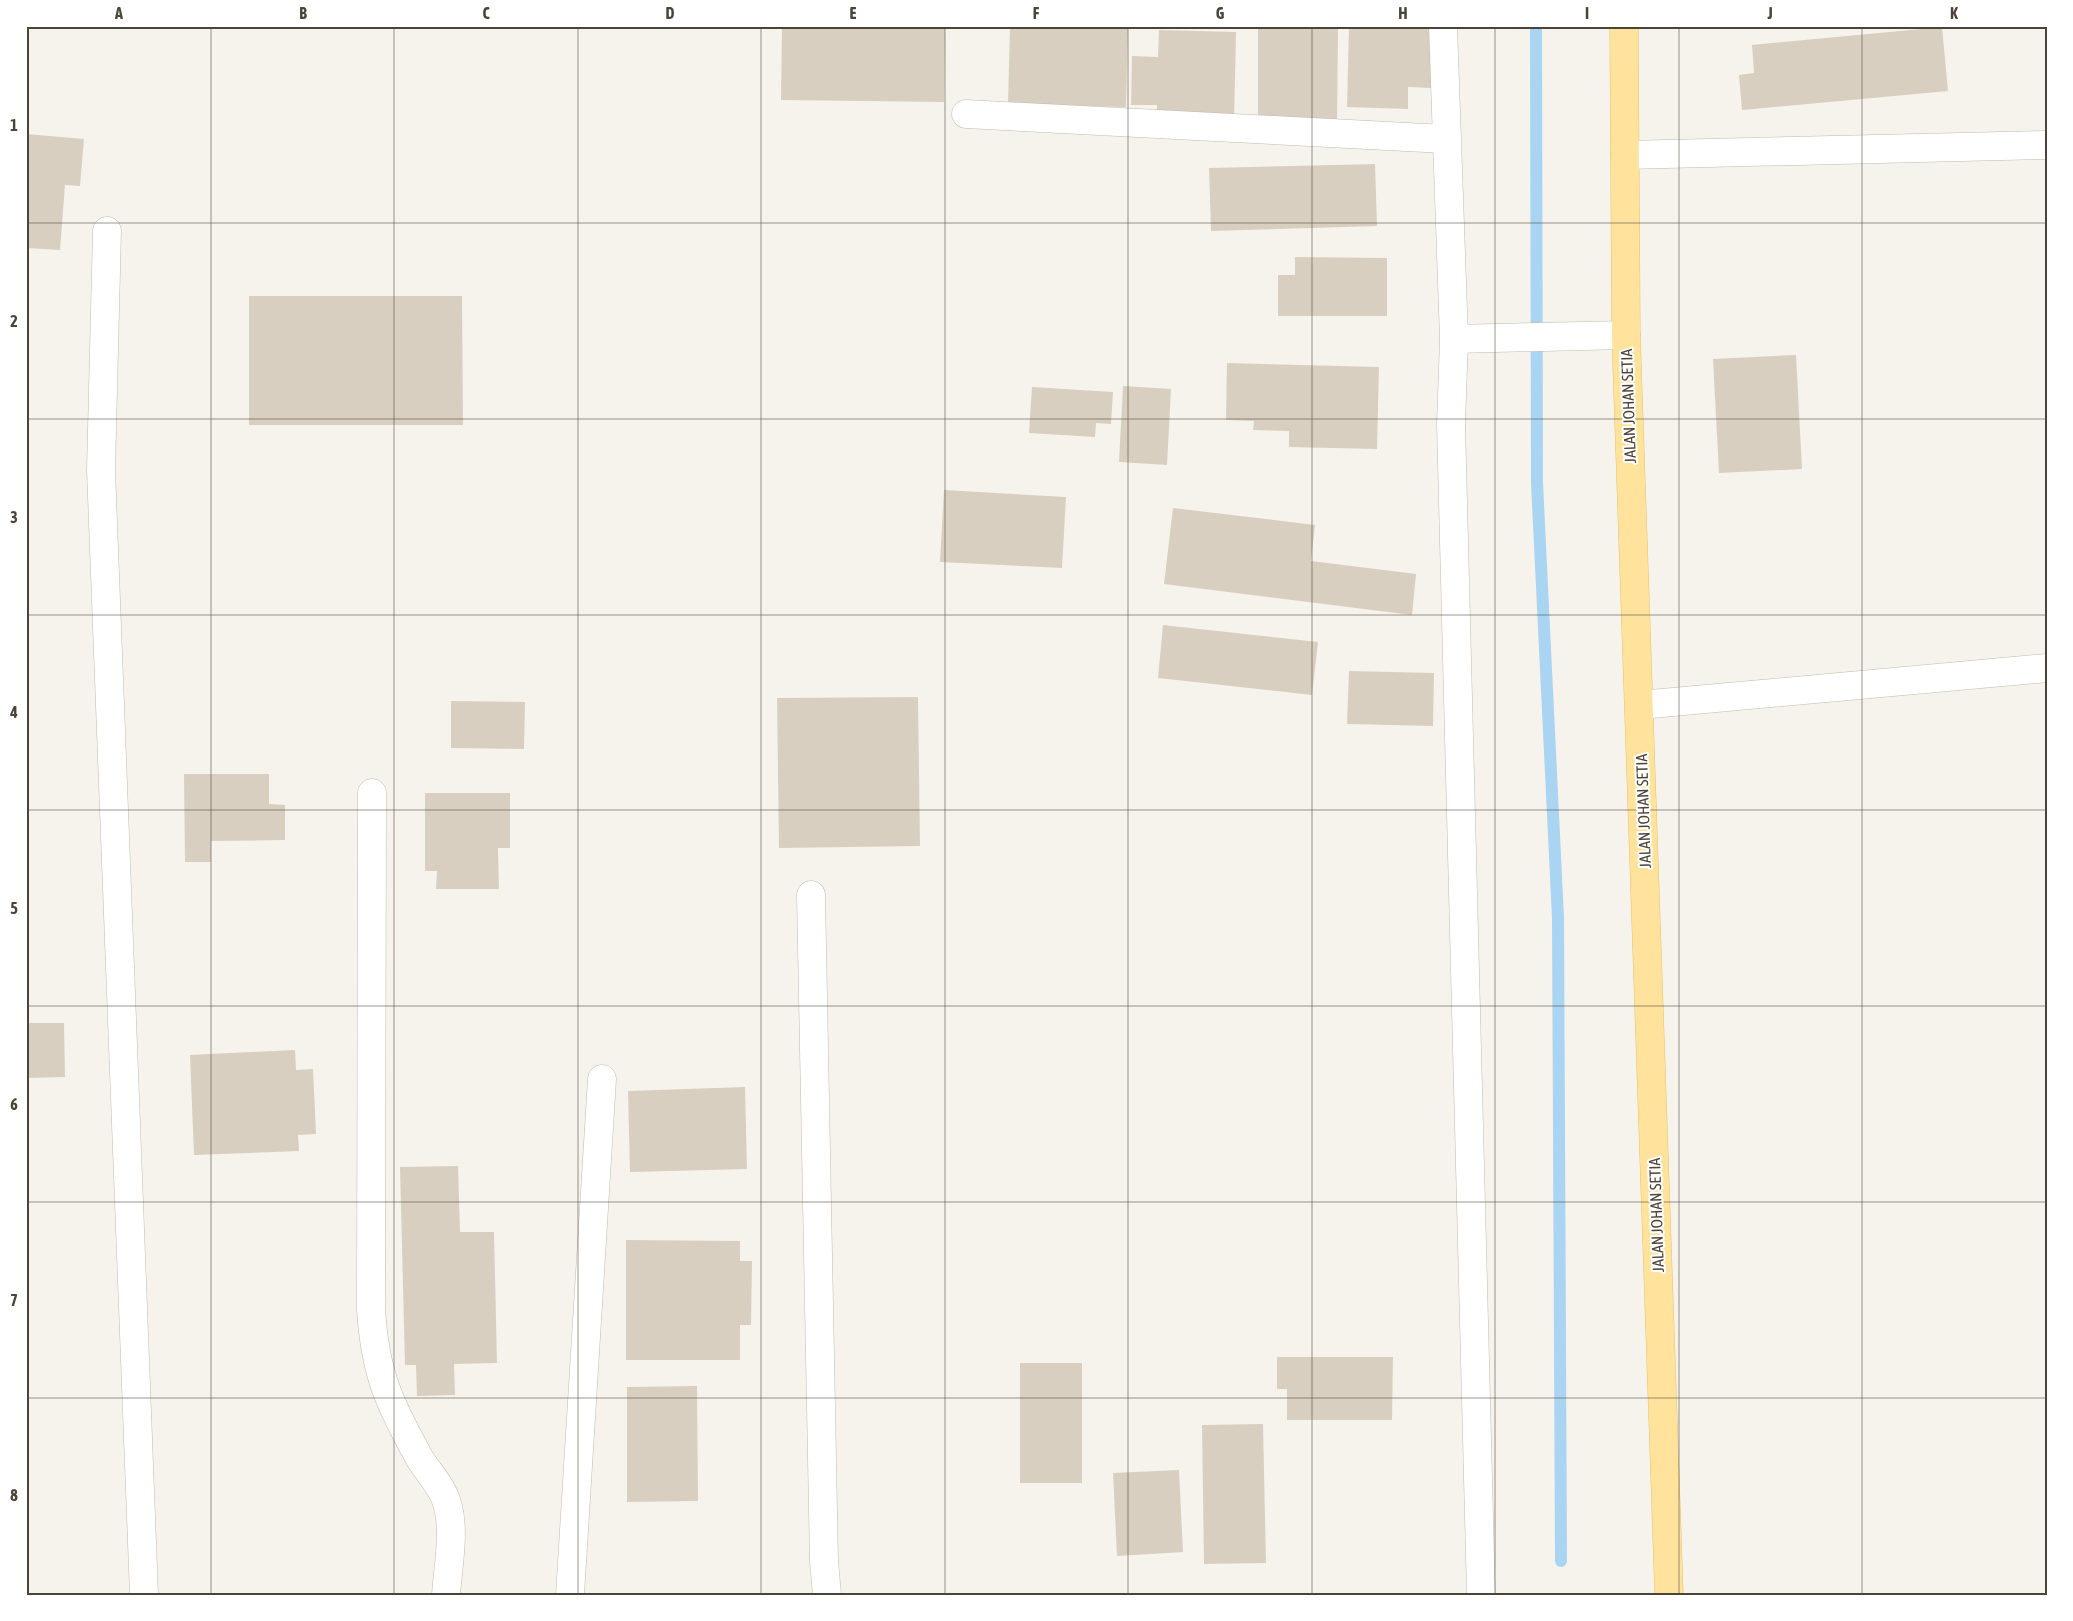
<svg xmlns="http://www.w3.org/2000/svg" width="2073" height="1621" font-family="'Asap Condensed',sans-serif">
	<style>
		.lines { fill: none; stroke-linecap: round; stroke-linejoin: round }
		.stream { stroke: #a9d4f2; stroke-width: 12 }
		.building { fill: #d8cfc1 }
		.minor-casing { stroke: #c2bbae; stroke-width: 29 }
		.major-casing { stroke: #e6c16a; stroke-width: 29 }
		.minor { stroke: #fff; stroke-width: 28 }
		.major { stroke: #ffe39c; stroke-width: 28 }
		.grid { fill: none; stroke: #4b4439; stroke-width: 1; stroke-opacity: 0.55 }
		.labels { text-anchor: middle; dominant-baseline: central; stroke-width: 4; stroke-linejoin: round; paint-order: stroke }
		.street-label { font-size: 16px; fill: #4b4439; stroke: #fff }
		.neatline { fill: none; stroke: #4b4439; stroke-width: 2 }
		.grid-label { font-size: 16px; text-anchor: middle; font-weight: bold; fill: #4b4439 }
	</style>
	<rect width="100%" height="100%" fill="#f6f3ec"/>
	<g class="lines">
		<path class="stream" d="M1536,26L1537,483L1558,918L1561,1561"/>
	</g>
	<path class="building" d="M782,26H945L944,102L781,100Z
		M1010,26H1128L1126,107L1008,105Z
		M1258,26H1338L1337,130L1258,120Z
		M1349,26H1433L1431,88L1408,87V109L1347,107Z
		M1942,27L1948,91L1742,110L1739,75L1754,73L1752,45Z
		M1159,30L1236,32L1234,121L1157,120V105H1131L1132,56L1158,57Z
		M26,134L84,139L80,186L65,185L60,250L26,248Z
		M1375,164L1377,226L1211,231L1209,168Z
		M1295,257L1387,258V316H1278V275H1295Z
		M249,296H462L463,425H249Z
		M1796,355L1802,469L1719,473L1713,359Z
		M1227,363L1379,367L1377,449L1289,447V431L1253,430L1254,421L1226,420Z
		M1123,386L1171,389L1167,465L1119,462Z
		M1032,387L1113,392L1111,424L1096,423L1095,437L1029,433Z
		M944,490L1066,497L1062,568L940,562Z
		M1173,508L1315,525L1311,561L1416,574L1412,615L1164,584Z
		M1163,625L1318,642L1312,695L1158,678Z
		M1349,671L1434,673L1433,726L1347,724Z
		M918,697L920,846L779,848L777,698Z
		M451,701L525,702L524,749L451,748Z
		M184,774H269V804L285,805V840L211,841V862H185Z
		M425,793H510V848H498L499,889H436L437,871H425Z
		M26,1023H64L65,1077L26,1078Z
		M295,1050L296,1070L313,1069L316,1134L298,1135L299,1151L194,1155L190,1055Z
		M745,1087L747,1169L630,1172L628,1091Z
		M458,1166L460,1232H494L497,1363L454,1364L455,1395L417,1396L416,1365H405L400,1167Z
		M626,1240L740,1241V1261H752L751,1325H740V1360H626Z
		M1277,1357H1393L1392,1420H1287V1389H1277Z
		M1020,1363H1082V1483H1020Z
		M697,1386L698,1501L627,1502V1387Z
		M1263,1424L1266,1563L1204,1564L1202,1425Z
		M1179,1470L1183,1552L1117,1556L1113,1473Z"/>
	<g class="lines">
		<defs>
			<path id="minor" d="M1443,26L1454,339L1451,424L1481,1595
				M966,114L1445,139
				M1625,155L2047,145
				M107,231L101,470L144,1595
				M1454,339L1626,335
				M1640,705L2047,668
				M372,793L371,1309C375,1374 389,1403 420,1459C428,1472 441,1485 446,1500C456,1529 448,1565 446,1595
				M811,895L824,1561L827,1595
				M570,1595L602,1079"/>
			<path id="major" d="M1624,26L1626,335L1669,1595"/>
		</defs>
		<use href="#minor" class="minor-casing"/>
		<use href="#major" class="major-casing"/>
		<use href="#minor" class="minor"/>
		<use href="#major" class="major"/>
	</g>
	<path class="grid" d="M211,26V1595M394,26V1595M578,26V1595M761,26V1595M945,26V1595M1128,26V1595M1312,26V1595M1495,26V1595M1679,26V1595M1862,26V1595M26,223H2047M26,419H2047M26,615H2047M26,810H2047M26,1006H2047M26,1202H2047M26,1398H2047"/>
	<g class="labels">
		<g class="street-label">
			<text transform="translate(1628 406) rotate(-92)">JALAN JOHAN SETIA</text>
			<text transform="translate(1643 811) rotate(-92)">JALAN JOHAN SETIA</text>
			<text transform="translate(1656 1215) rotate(-92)">JALAN JOHAN SETIA</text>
		</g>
	</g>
	<rect width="2073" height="1621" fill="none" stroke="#ffffff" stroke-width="55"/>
	<rect x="28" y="28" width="2018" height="1566" class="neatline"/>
	<g class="grid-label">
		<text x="119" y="19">A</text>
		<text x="303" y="19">B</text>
		<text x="486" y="19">C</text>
		<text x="670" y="19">D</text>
		<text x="853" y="19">E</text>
		<text x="1036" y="19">F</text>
		<text x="1220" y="19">G</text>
		<text x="1403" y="19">H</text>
		<text x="1587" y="19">I</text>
		<text x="1770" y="19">J</text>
		<text x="1954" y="19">K</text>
		<text x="14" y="131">1</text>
		<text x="14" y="327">2</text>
		<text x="14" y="523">3</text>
		<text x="14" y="718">4</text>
		<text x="14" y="914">5</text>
		<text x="14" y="1110">6</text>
		<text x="14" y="1306">7</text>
		<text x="14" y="1501">8</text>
	</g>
</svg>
